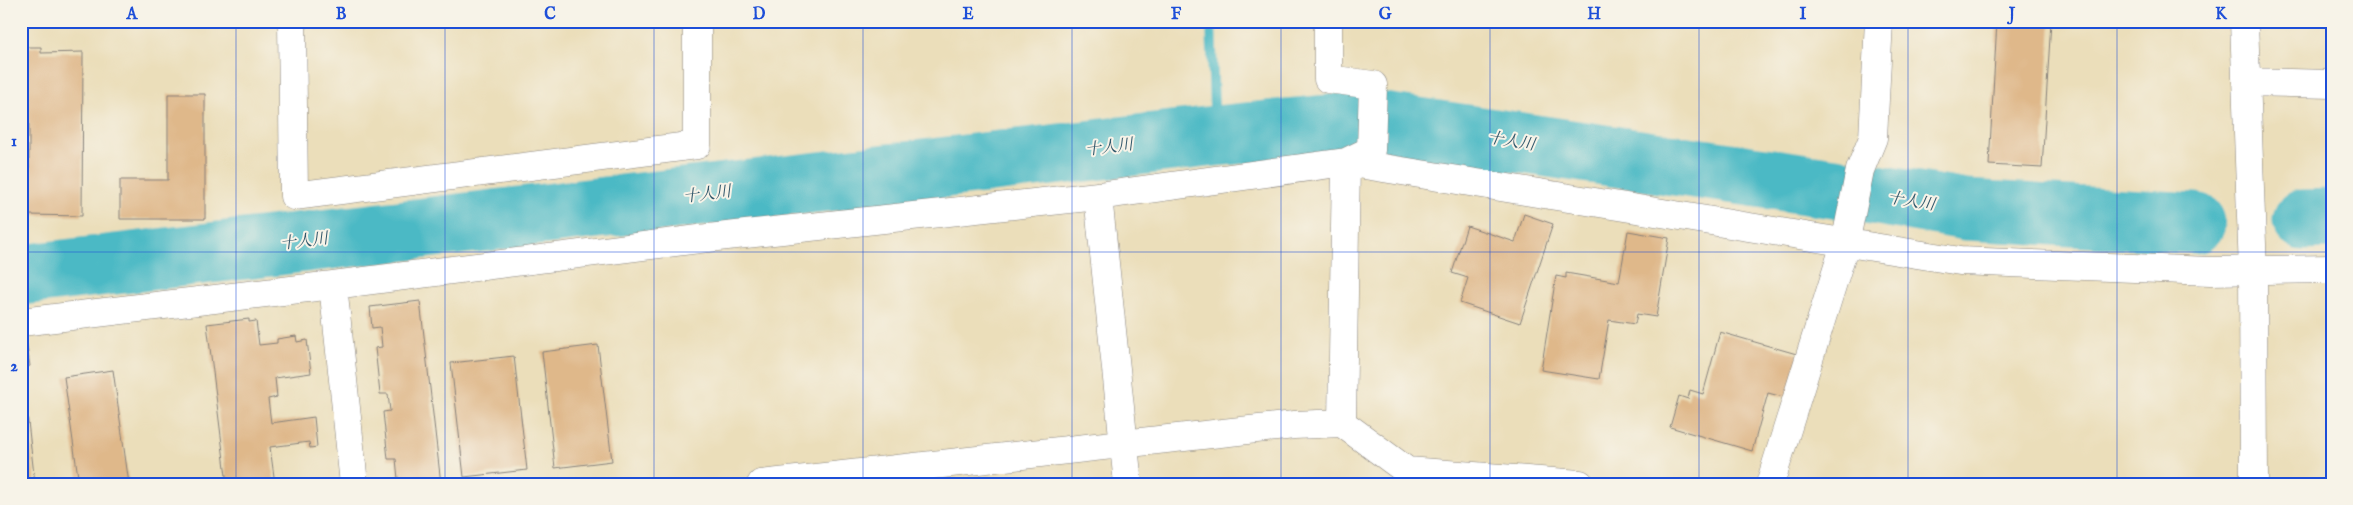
<svg xmlns="http://www.w3.org/2000/svg" width="2353" height="505" font-family="'IM FELL English','Noto Serif JP',serif">
	<style>
		.lines { fill: none; stroke-linecap: round; stroke-linejoin: round }
		.stream { stroke: #4cb9c5; stroke-width: 10 }
		.river { stroke: #4cb9c5; stroke-width: 61 }
		.building { fill: #dfb88a }
		.minor-casing { stroke: #86807a; stroke-width: 29 }
		.minor { stroke: #fff; stroke-width: 28 }
		.grid { fill: none; stroke: #1d4ed8; stroke-width: 1; stroke-opacity: 0.55 }
		.labels { text-anchor: middle; dominant-baseline: central; stroke-width: 4; stroke-linejoin: round; paint-order: stroke }
		.water-label { font-size: 16px; font-style: italic; fill: #31576b; stroke: #f7f3e8 }
		.neatline { fill: none; stroke: #1d4ed8; stroke-width: 2 }
		.grid-label { font-size: 16px; text-anchor: middle; font-weight: bold; fill: #1d4ed8 }
	</style>
	<rect width="100%" height="100%" fill="#f7f3e8"/>
	<filter id="ink" filterUnits="userSpaceOnUse"><feTurbulence type="fractalNoise" baseFrequency=".02" numOctaves="2"/><feDisplacementMap in="SourceGraphic" scale="10" xChannelSelector="R" yChannelSelector="G"/><feConvolveMatrix kernelMatrix="1 2 1 2 8 2 1 2 1" color-interpolation-filters="sRGB"/></filter>
	<filter id="wash" filterUnits="userSpaceOnUse"><feTurbulence type="fractalNoise" baseFrequency=".0096" numOctaves="4" result="noise"/><feDisplacementMap in="SourceGraphic" scale="20" xChannelSelector="R" yChannelSelector="G"/><feGaussianBlur stdDeviation="1.12" result="paint"/><feColorMatrix in="noise" values="0 0 0 0 0 0 0 0 0 0 0 0 0 0 0 0 0 1.4 0 .05"/><feComposite in="paint" operator="in"/></filter>
	<g filter="url(#wash)">
		<rect width="100%" height="100%" fill="#ebdeba"/>
		<g class="lines">
			<path class="stream" d="M1211,21L1215,136"/>
			<path class="river" d="M2303,220L2332,219
				M21,275L1215,136L1369,121L1848,190L1966,210L2195,223"/>
		</g>
		<g id="blocks">
			<path class="building" d="M1997,21H2051L2042,168L1989,165Z
				M21,47H41V53L83,52L82,216L29,215V122H21Z
				M168,94H205V219H120V180H168Z
				M1524,214L1553,224L1520,323L1460,303L1468,278L1452,273L1467,226L1515,242Z
				M1628,231L1669,238L1656,317L1637,314L1635,324L1609,320L1599,379L1541,370L1556,276L1566,278V273L1619,282Z
				M420,301L441,484H390L389,480L398,479L396,459H388L383,412L390,411L388,394H380L375,348L382,347L380,327L372,328L370,307Z
				M249,319V322L256,321L259,345L277,343V339L296,336L297,342L307,340L311,373L275,378L277,397L268,399L271,423L314,417L317,447L310,448L309,442L270,447L275,484H227L207,324Z
				M1720,332L1807,357L1795,400L1768,393L1752,451L1670,427L1679,396L1688,399L1690,390L1703,394Z
				M21,340H26L30,366L21,369Z
				M598,345L612,461L555,468L542,352Z
				M514,356L527,470L464,477L451,363Z
				M113,370L129,484H79L64,377Z
				M21,377H23L35,484H21Z"/>
		</g>
	</g>
	<g filter="url(#ink)">
		<use href="#blocks" fill-opacity="0" stroke="#86807a" stroke-width="1"/>
		<g class="lines">
			<defs>
				<path id="minor" d="M292,21L294,196L697,145V21
					M1328,21V79L1373,85L1371,150L1346,162L1342,423
					M2244,21L2253,272L2254,484
					M2246,82L2332,84
					M1098,196L1128,484
					M333,285L699,239L1098,196L1346,162L1960,261L2210,271L2332,269
					M21,322L333,285L354,484
					M761,484L1294,425L1342,423L1407,471L1580,484
					M1770,484L1845,244L1860,170L1873,138L1879,21"/>
			</defs>
			<use href="#minor" class="minor-casing"/>
			<use href="#minor" class="minor"/>
		</g>
	</g>
	<path class="grid" d="M236,21V484M445,21V484M654,21V484M863,21V484M1072,21V484M1281,21V484M1490,21V484M1699,21V484M1908,21V484M2117,21V484M21,252H2332"/>
	<g class="labels">
		<g class="water-label">
			<text transform="translate(1511 142) rotate(9)">十人川</text>
			<text transform="translate(1109 148) rotate(-7)">十人川</text>
			<text transform="translate(707 195) rotate(-7)">十人川</text>
			<text transform="translate(1911 202) rotate(9)">十人川</text>
			<text transform="translate(304 242) rotate(-7)">十人川</text>
		</g>
	</g>
	<rect width="2353" height="505" fill="none" stroke="#f7f3e8" stroke-width="55"/>
	<rect x="28" y="28" width="2298" height="450" class="neatline"/>
	<g class="grid-label">
		<text x="132" y="19">A</text>
		<text x="341" y="19">B</text>
		<text x="550" y="19">C</text>
		<text x="759" y="19">D</text>
		<text x="968" y="19">E</text>
		<text x="1176" y="19">F</text>
		<text x="1385" y="19">G</text>
		<text x="1594" y="19">H</text>
		<text x="1803" y="19">I</text>
		<text x="2012" y="19">J</text>
		<text x="2221" y="19">K</text>
		<text x="14" y="146">1</text>
		<text x="14" y="371">2</text>
	</g>
</svg>
